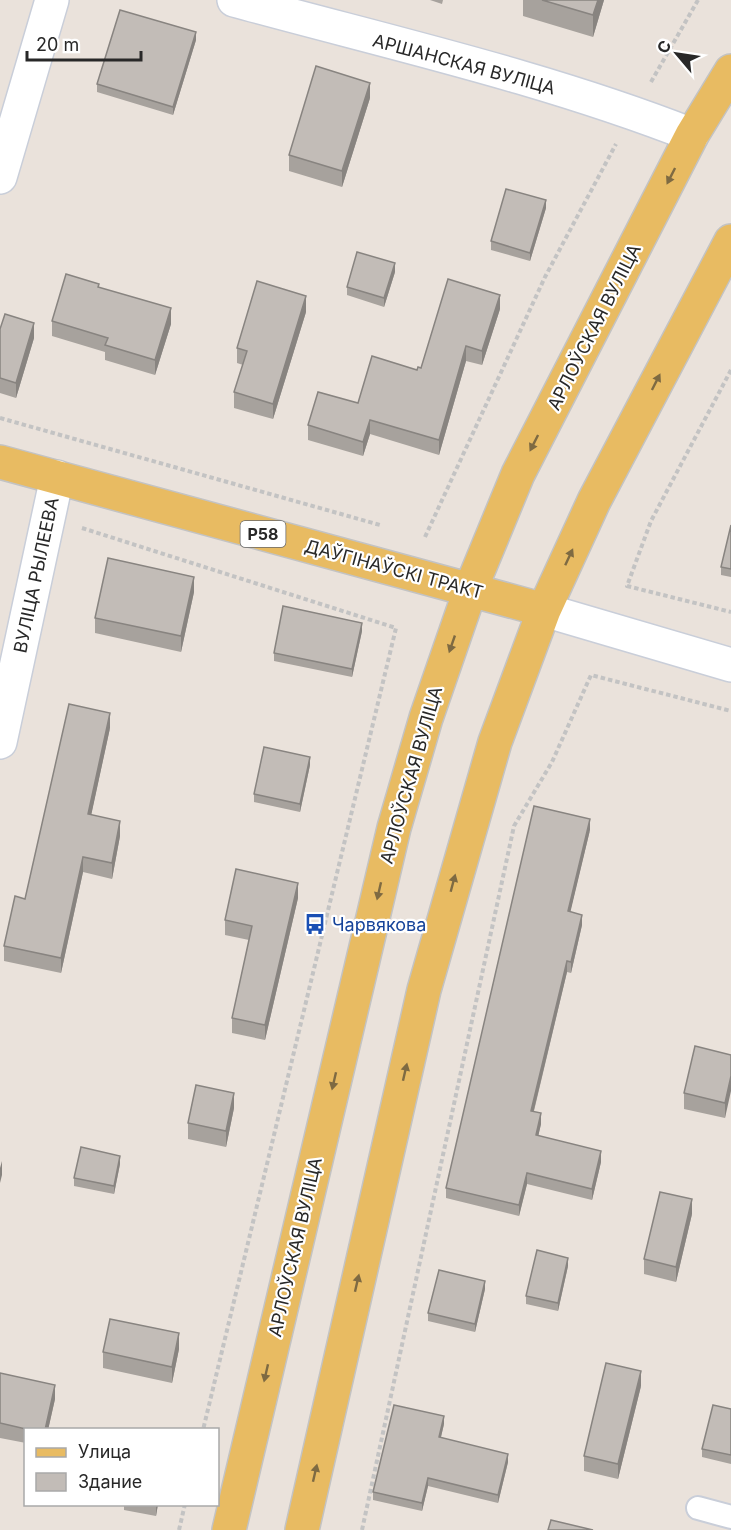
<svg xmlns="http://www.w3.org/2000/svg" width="731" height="1530" font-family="Inter,sans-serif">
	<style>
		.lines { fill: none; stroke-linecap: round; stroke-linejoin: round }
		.service-casing { stroke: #c9ced9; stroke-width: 26 }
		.minor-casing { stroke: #c9ced9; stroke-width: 36 }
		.secondary-casing { stroke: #c9ced9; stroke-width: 36 }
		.primary-casing { stroke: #c3c3c3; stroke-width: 36 }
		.path { stroke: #c3c3c3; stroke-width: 4; stroke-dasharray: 4.5 3; stroke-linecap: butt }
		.service { stroke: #fff; stroke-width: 22 }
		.minor { stroke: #fff; stroke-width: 33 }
		.secondary { stroke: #fff; stroke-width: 33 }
		.primary { stroke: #e8bb62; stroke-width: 33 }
		.wall { fill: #a7a29d }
		.shaded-wall { fill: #888480 }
		.building { fill: #c2bcb7; stroke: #888480; stroke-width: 1.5 }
		.oneway { fill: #7e6a42 }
		.labels { text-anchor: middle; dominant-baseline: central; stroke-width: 4.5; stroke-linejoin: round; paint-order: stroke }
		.shield { fill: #fff; stroke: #686868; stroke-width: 1.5 }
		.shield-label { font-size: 16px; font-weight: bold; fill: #282828 }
		.street-label { font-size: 18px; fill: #282828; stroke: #fff }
		.transit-label { font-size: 18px; fill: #164399; stroke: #fff; text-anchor: start }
	</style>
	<rect width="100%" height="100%" fill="#eae2db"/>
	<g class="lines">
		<defs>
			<path id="service" d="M698,1508L731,1517"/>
			<path id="minor" d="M234,0C387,42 544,77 692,135
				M0,177L52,0
				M0,742L57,477"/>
			<path id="secondary" d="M544,610L731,665"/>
			<path id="primary" d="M0,462L544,610
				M229,1530L394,828L426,718L471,588L518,474L692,135L731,71
				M302,1530L424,990L495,742L544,610L594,501L731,241"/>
		</defs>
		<use href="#service" class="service-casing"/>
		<use href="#minor" class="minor-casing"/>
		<use href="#secondary" class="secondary-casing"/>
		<use href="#primary" class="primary-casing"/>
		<path class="path" d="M651,82L698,0
			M731,370L651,521L627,586L731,612
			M0,418L380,525
			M82,528L396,628L203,1430
			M425,537L545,277L616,144
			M179,1530L185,1504
			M362,1530L514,826L552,762L591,675L731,711"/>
		<use href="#service" class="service"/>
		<use href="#minor" class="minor"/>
		<use href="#secondary" class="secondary"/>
		<use href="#primary" class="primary"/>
	</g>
	<path class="wall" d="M430,0H443L442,4Z
		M523,0H604L593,37L523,16Z
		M196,40L173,115L97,92V84Z
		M370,98L342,187L289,171V155Z
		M546,208L530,261L491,250V241Z
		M395,272L384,307L347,295V287Z
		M99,287L171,324L155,375L105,360V352L52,336V321Z
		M500,309L482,365L466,361L439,455L370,434L363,456L308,440V425L358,403L421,368Z
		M306,312L273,419L234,408V392L243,365L237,363V348Z
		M0,329L34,338L16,398L0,393Z
		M731,525V577L721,575V567Z
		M194,592L181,652L95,633V618Z
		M362,631L352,677L274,661V653Z
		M110,728L91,815L120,836L112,879L83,872L61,973L4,961V946L25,899Z
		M310,765L300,812L254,802V794Z
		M590,830L570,912L582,925L571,973L567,972L534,1111L541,1124L538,1136L601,1162L592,1200L527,1184L519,1216L446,1198V1188Z
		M298,898L265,1040L232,1033V1018L249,940L225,935V920Z
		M731,1055L725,1118L684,1109V1093Z
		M234,1108L226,1147L188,1139V1123Z
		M120,1164L114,1194L74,1186V1178Z
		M692,1214L676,1282L644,1274V1259Z
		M568,1266L558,1311L526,1304V1296Z
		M485,1289L475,1332L428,1321V1313Z
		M179,1349L172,1383L103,1368V1352Z
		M0,1373L55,1399L48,1430H26V1443L0,1438Z
		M641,1386L618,1479L584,1471V1456Z
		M731,1409V1464L702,1457V1449Z
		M444,1424L441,1437L508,1462L498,1503L428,1486L422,1511L373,1500V1492Z
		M124,1504H158L156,1516L124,1510Z"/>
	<path class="shaded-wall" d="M598,0H604L593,37V15Z
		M196,32V40L173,115V107Z
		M370,83V98L342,187V171Z
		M546,200V208L530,261V253Z
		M395,263V272L384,307V298Z
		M500,295V309L482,365V351Z
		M306,296V312L273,419V404Z
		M171,308V324L155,375V360Z
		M34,323V338L16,398V383Z
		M466,346V361L439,455V440Z
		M370,420V434L363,456V442Z
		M194,577V592L181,652V636Z
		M362,623V631L352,677V669Z
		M110,713V728L88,830V814Z
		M310,757V765L300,812V804Z
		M590,819V830L568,922V911Z
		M120,821V836L112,879V863Z
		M83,857V872L61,973V958Z
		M298,883V898L265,1040V1025Z
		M582,915V925L571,973V962Z
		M567,961V972L531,1122V1111Z
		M731,1076V1091L725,1118V1103Z
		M234,1093V1108L226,1147V1131Z
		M541,1113V1124L536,1146V1135Z
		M601,1151V1162L592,1200V1189Z
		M120,1156V1164L114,1194V1186Z
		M2,1161V1175L0,1183V1168Z
		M527,1173V1184L519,1216V1205Z
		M692,1199V1214L676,1282V1267Z
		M568,1258V1266L558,1311V1303Z
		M485,1281V1289L475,1332V1324Z
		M179,1333V1349L172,1383V1367Z
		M641,1371V1386L618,1479V1464Z
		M55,1385V1399L48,1430H45Z
		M444,1416V1424L439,1445V1437Z
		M508,1454V1462L498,1503V1495Z
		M428,1478V1486L422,1511V1503Z
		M156,1504H158L156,1516Z"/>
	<path class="building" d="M542,0H598L593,15Z
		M120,10L196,32L173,107L97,84Z
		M316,66L370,83L342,171L289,155Z
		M506,189L546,200L530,253L491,241Z
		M357,252L395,263L384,298L347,287Z
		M66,274L99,284L98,287L171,308L155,360L105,345L108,338L52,321Z
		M448,279L500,295L482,351L466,346L439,440L370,420L363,442L308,425L318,392L358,403L372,356L417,370L418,367L421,368Z
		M257,281L306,296L273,404L234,392L247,351L237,348Z
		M5,314L34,323L16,383L0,378V329Z
		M731,525V569L721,567Z
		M108,558L194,577L181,636L95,618Z
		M283,606L362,623L352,669L274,653Z
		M69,704L110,713L88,814L120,821L112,863L83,857L61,958L4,946L15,896L25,899Z
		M264,747L310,757L300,804L254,794Z
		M534,806L590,819L568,911L582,915L571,962L567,961L531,1111L541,1113L536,1135L601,1151L592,1189L527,1173L519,1205L446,1188Z
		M236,869L298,883L265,1025L232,1018L252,926L225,920Z
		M695,1046L731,1055V1076L725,1103L684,1093Z
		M196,1085L234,1093L226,1131L188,1123Z
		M81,1147L120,1156L114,1186L74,1178Z
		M660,1192L692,1199L676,1267L644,1259Z
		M537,1250L568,1258L558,1303L526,1296Z
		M439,1270L485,1281L475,1324L428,1313Z
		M110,1319L179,1333L172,1367L103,1352Z
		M606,1363L641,1371L618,1464L584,1456Z
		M0,1373L55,1385L45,1430H30L0,1423Z
		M394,1405L444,1416L439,1437L508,1454L498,1495L428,1478L422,1503L373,1492Z
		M713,1405L731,1409V1455L702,1449Z
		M551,1520L593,1530H548Z"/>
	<defs><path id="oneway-solid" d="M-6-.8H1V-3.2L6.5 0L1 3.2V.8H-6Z" transform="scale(1.5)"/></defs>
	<g class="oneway">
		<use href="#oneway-solid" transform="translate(671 176) rotate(117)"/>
		<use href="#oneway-solid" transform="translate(656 382) rotate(-63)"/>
		<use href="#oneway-solid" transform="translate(534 443) rotate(117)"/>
		<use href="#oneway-solid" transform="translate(569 557) rotate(-65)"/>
		<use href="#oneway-solid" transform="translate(452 644) rotate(109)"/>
		<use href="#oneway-solid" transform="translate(453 883) rotate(-75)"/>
		<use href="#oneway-solid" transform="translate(379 891) rotate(103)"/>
		<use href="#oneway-solid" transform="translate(405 1072) rotate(-77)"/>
		<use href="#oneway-solid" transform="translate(334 1081) rotate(103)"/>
		<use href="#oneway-solid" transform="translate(357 1283) rotate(-77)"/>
		<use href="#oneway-solid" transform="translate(266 1373) rotate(103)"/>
		<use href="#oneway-solid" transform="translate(315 1473) rotate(-77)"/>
	</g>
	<defs>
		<symbol id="bus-bare" viewBox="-9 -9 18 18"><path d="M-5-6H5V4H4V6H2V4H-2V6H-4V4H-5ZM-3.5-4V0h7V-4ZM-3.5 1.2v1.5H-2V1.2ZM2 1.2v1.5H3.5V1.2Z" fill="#1a4fb4" stroke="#fff" stroke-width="2.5" paint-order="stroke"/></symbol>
	</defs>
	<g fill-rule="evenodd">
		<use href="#bus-bare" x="300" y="909" width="30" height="30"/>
	</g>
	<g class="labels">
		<rect class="shield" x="240.5" y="521" width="45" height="26" rx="4.5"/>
		<g class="shield-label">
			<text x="263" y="534">Р58</text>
		</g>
		<g class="street-label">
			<text transform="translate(464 64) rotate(15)">АРШАНСКАЯ ВУЛІЦА</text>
			<text transform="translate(594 327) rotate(-63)">АРЛОЎСКАЯ ВУЛІЦА</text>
			<text transform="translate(394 569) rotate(15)">ДАЎГІНАЎСКІ ТРАКТ</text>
			<text transform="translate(36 575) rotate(-78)">ВУЛІЦА РЫЛЕЕВА</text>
			<text transform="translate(411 775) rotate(-74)">АРЛОЎСКАЯ ВУЛІЦА</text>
			<text transform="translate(295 1247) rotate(-77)">АРЛОЎСКАЯ ВУЛІЦА</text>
		</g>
		<g class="transit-label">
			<text x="332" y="924">Чарвякова</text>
		</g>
	</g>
	<rect x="24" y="1428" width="195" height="78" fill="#ffffff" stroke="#a9a9a9" stroke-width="1.5"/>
	<rect x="36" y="1448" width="30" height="9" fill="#e8bb62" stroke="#a9a9a9" stroke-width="1.5"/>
	<text x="78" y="1458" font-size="18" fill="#282828">Улица</text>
	<rect x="36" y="1473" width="30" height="18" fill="#c2bcb7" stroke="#a9a9a9" stroke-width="1.5"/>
	<text x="78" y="1488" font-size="18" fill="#282828">Здание</text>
	<g transform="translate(677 54) rotate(299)" stroke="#ffffff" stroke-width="4.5" paint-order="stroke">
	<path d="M0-4.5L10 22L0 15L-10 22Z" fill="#282828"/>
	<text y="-9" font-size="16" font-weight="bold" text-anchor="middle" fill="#282828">С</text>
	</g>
	<path d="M27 51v9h114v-9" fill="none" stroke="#282828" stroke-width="3"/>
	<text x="36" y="51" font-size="18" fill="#282828" stroke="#ffffff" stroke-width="4.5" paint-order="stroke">20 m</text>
</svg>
